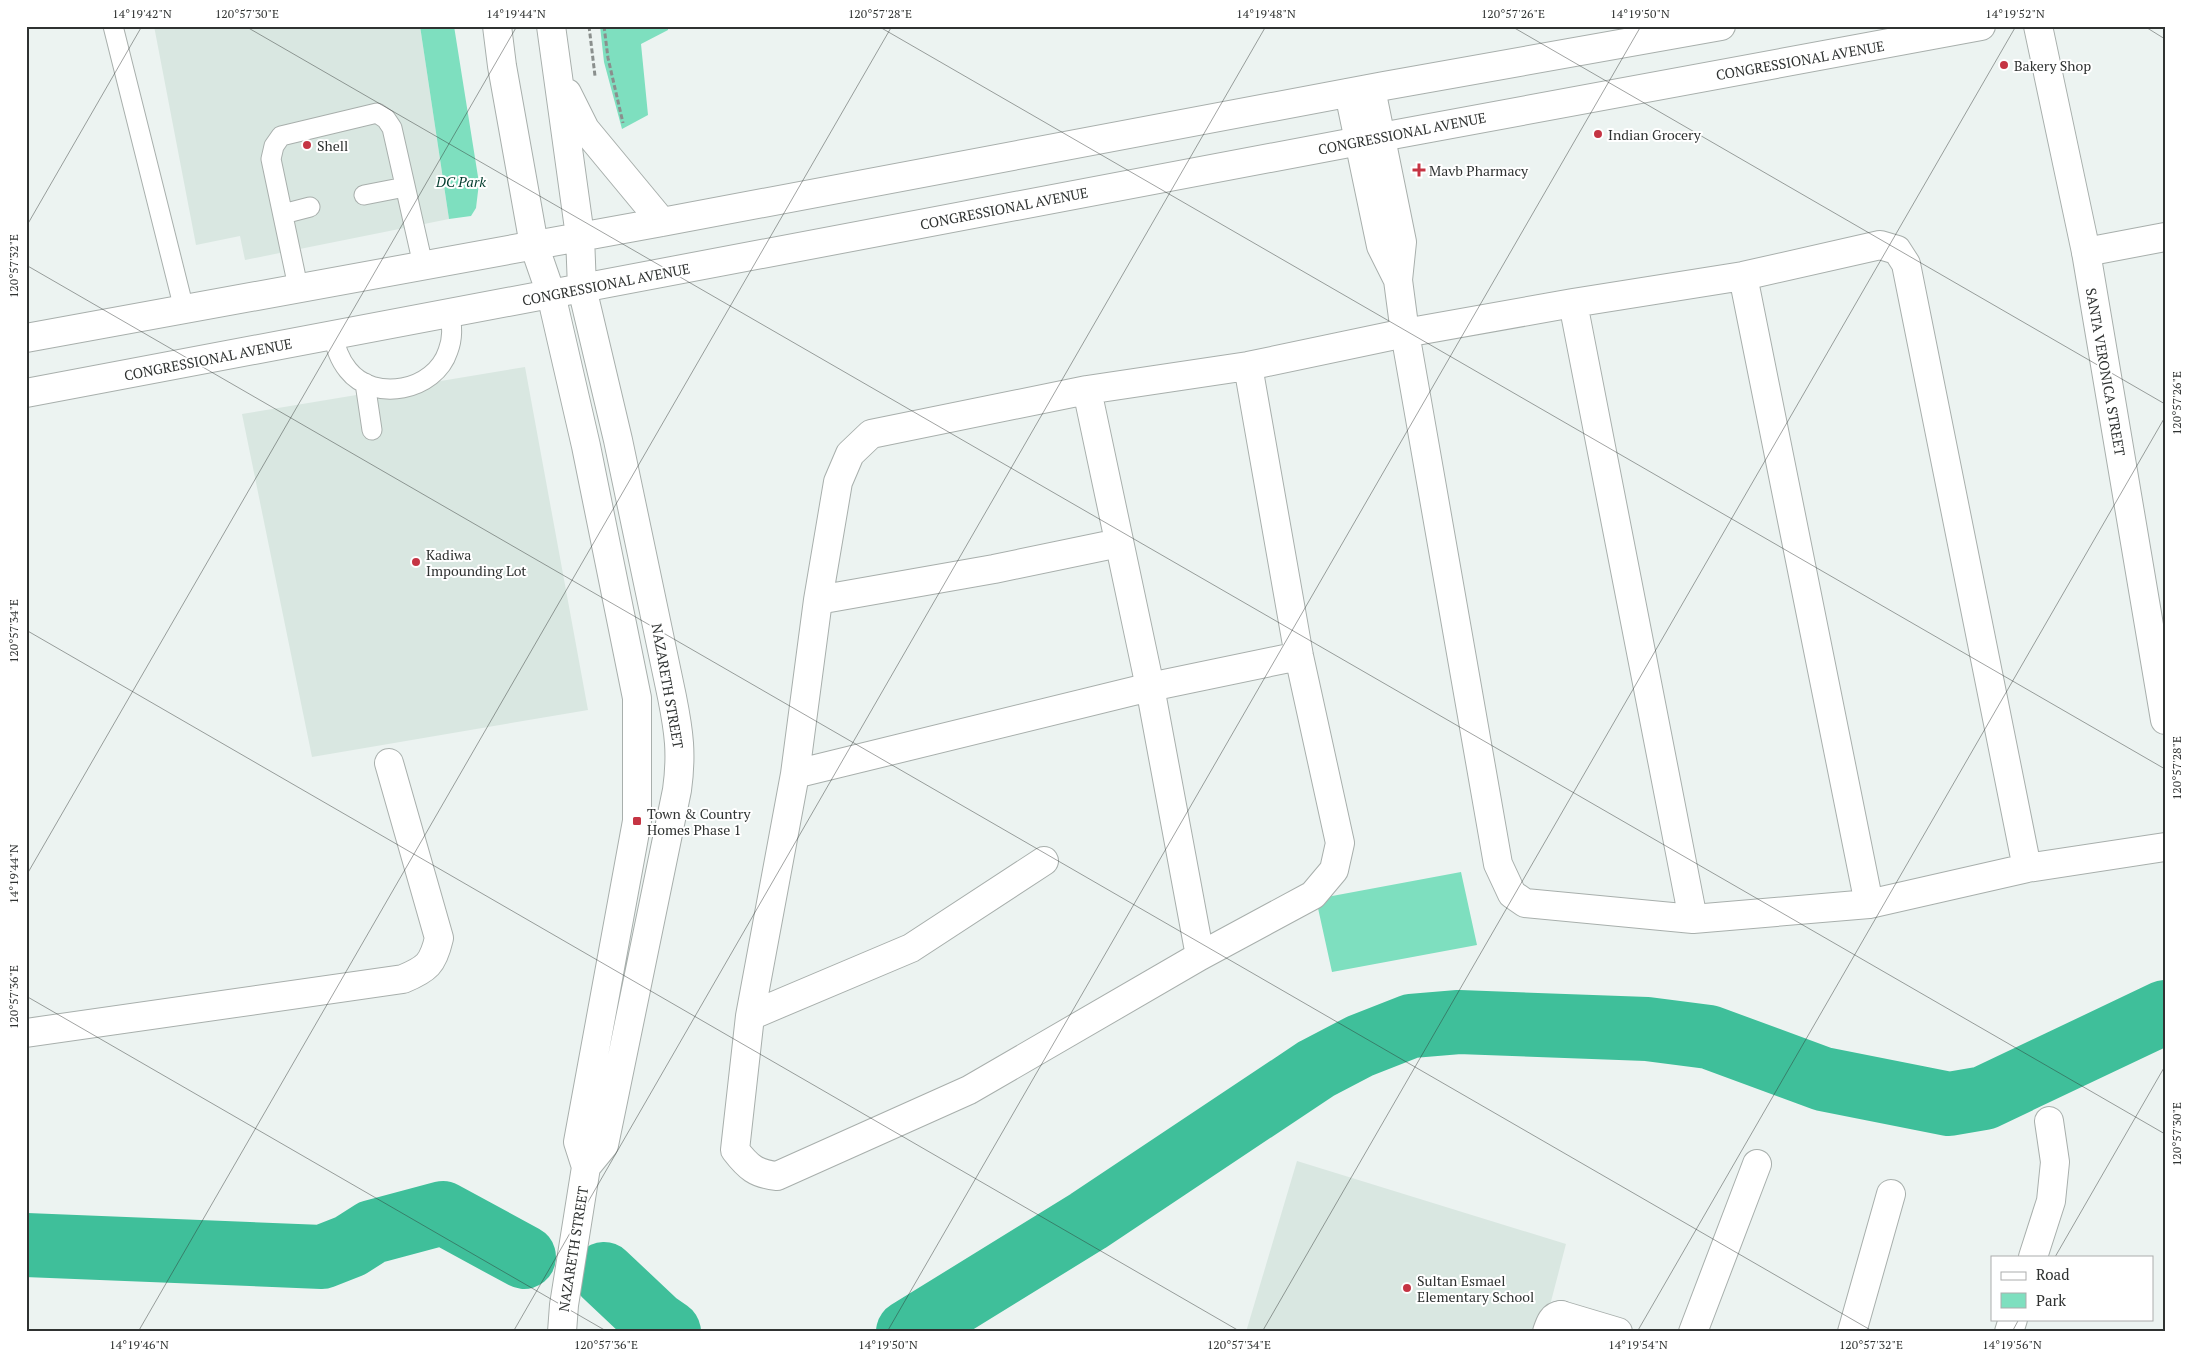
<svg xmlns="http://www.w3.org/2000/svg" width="2191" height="1358" font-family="'PT Serif',serif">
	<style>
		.built { fill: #d9e7e1 }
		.green { fill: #7edfbf }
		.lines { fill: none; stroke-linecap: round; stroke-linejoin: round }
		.river { stroke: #3fbf9a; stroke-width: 64 }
		.service-casing { stroke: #a8afac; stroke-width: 21 }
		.pedestrian-casing { stroke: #a8afac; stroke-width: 30 }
		.minor-casing { stroke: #a8afac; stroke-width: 30 }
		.tertiary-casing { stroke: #a8afac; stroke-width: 30 }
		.secondary-casing { stroke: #a8afac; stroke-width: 30 }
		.path { stroke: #8a8f8d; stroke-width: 3; stroke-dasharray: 5 2.5; stroke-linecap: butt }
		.service { stroke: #fff; stroke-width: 19 }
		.pedestrian { stroke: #fff; stroke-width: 28 }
		.minor { stroke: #fff; stroke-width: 28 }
		.tertiary { stroke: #fff; stroke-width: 28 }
		.secondary { stroke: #fff; stroke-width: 28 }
		.ticks { fill: none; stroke: #2f3231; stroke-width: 1; stroke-opacity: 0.45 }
		.poi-dot { fill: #c53443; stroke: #fff; stroke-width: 2 }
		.labels { text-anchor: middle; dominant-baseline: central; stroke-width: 4; stroke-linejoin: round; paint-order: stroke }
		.street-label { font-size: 14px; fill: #2f3231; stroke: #fff }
		.poi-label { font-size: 14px; fill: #2f3231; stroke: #fff; text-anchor: start }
		.park-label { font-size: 14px; font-style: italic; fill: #023c2d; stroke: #fff }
		.neatline { fill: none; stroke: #2f3231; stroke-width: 2 }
		.ticks-label { font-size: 12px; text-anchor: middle; fill: #2f3231 }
	</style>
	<rect width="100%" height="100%" fill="#ecf3f1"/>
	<path class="built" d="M154,26H420L449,219L245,260L240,236L196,245Z
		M525,367L588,710L312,757L242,414Z
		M1297,1161L1566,1244L1543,1332H1246Z"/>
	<path class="green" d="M420,26H454L479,183L476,208L471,216L449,219Z
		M600,26H668V30L641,44L648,115L622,129L604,62Z
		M1461,872L1477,945L1332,972L1316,899Z"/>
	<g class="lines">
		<path class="river" d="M26,1245L322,1257L350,1246L372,1232L443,1213L524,1257
			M604,1274L656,1323L669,1332
			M908,1332L1088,1221L1316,1069L1360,1046L1411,1026L1459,1022L1647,1029L1709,1037L1823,1079L1949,1104L1984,1098L2165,1012"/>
		<defs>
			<path id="service" d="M113,26L184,309
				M364,195L405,187
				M283,214L310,207
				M298,287L271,159L274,146L281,136L377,113L386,119L392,128L423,265
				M333,335C336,348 339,359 348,370C374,403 435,391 448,351C453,338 452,327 450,314
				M365,383L372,430"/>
			<path id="pedestrian" d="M2033,1257L2051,1201L2055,1162L2049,1121
				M1547,1332C1550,1323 1552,1316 1561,1315
				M1693,1332L1757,1164
				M1852,1332L1891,1194
				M2009,1332L2013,1319"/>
			<path id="minor" d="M1371,89L1402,242L1398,280L1405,333L1498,864L1512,894L1525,903L1693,919L1869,904L2027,868L2165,847
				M1349,93L1381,246L1398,280
				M2086,252L2165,237
				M1743,276L1869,904
				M1573,303L1693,919
				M1248,366L1299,656L1340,843L1334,870L1313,895L1200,956L969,1090L777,1176C756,1174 748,1167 735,1150L750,1016L795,774L818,600L838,482L850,454L871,434L1087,390L1248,366L1405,333L1573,303L1743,276L1880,245L1897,250L1906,264L2027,868
				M1087,390L1150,687L1200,956
				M818,600L994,569L1119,543
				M795,774L1150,687L1299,656
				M750,1016L911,948L1044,861
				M26,1033L403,979C427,969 433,964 439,938L389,763
				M1561,1315L1618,1332"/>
			<path id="tertiary" d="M2038,26L2086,252L2165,720
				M582,288L618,440L672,697C679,732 682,754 677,790L604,1145L586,1167
				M551,294L586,446L637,698V821L578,1142L586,1167L564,1305L562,1332"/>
			<path id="secondary" d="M497,26L502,66L534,245L551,294
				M551,26L580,236L582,288
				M567,93L585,129L662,222
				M26,338L662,222L1384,86L1721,26
				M26,393L1381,137L1981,26"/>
		</defs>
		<use href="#service" class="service-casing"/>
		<use href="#pedestrian" class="pedestrian-casing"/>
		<use href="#minor" class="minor-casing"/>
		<use href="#tertiary" class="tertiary-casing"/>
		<use href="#secondary" class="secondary-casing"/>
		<path class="path" d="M589,26L595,76
			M604,26L608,58L623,123"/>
		<use href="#service" class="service"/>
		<use href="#pedestrian" class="pedestrian"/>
		<use href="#minor" class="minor"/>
		<use href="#tertiary" class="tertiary"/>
		<use href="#secondary" class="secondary"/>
	</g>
	<path class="ticks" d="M245,26L2165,1134M878,26L2165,769M1511,26L2165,404M2144,26L2165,39M26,227L142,26M26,265L1874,1332M26,630L1241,1332M26,876L517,26M26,996L608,1332M2055,1257L2165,1066M138,1332L892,26M513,1332L1266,26M887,1332L1641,26M1262,1332L2016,26M1637,1332L2165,417M2012,1332L2019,1319"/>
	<g class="poi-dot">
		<circle cx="2004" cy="65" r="5"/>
		<circle cx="1598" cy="134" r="5"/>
		<circle cx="307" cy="145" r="5"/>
		<path d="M1416.5 162.5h5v5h5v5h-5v5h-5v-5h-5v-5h5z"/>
		<circle cx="416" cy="562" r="5"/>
		<rect x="632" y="816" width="10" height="10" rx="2.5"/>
		<circle cx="1407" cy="1288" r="5"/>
	</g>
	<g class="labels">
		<g class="street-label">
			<text transform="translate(1800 60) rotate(-10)">CONGRESSIONAL AVENUE</text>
			<text transform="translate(1402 133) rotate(-11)">CONGRESSIONAL AVENUE</text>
			<text transform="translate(1004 208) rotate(-11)">CONGRESSIONAL AVENUE</text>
			<text transform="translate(606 284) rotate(-11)">CONGRESSIONAL AVENUE</text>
			<text transform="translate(208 359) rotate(-11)">CONGRESSIONAL AVENUE</text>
			<text transform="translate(2106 372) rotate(80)">SANTA VERONICA STREET</text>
			<text transform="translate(668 686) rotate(80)">NAZARETH STREET</text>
			<text transform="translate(573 1249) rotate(-81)">NAZARETH STREET</text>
		</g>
		<g class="poi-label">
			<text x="2014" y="65">Bakery Shop</text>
			<text x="1608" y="134">Indian Grocery</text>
			<text x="317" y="145">Shell</text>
			<text x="1429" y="170">Mavb Pharmacy</text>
			<text x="426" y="554">Kadiwa<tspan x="426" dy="16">Impounding Lot</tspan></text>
			<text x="647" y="813">Town &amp; Country<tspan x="647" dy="16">Homes Phase 1</tspan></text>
			<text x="1417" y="1280">Sultan Esmael<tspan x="1417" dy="16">Elementary School</tspan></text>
		</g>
		<g class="park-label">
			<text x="461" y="181">DC Park</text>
		</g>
	</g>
	<rect width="2191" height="1358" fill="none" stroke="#ffffff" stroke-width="55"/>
	<rect x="1991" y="1256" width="162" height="65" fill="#ffffff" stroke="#acadad"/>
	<rect x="2001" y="1272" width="25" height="8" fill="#ffffff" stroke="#acadad"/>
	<text x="2036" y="1280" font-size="15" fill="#2f3231">Road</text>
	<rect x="2001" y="1293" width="25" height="15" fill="#7edfbf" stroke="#acadad"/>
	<text x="2036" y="1306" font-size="15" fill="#2f3231">Park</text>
	<rect x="28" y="28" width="2136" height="1302" class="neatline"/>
	<g class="ticks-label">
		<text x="142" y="18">14°19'42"N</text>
		<text x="247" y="18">120°57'30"E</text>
		<text x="516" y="18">14°19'44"N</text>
		<text x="880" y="18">120°57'28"E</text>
		<text x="1266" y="18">14°19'48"N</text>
		<text x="1513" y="18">120°57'26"E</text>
		<text x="1640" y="18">14°19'50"N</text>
		<text x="2015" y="18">14°19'52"N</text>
		<text transform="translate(14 266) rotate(-90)" y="4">120°57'32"E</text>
		<text transform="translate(2177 403) rotate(-90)" y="4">120°57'26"E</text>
		<text transform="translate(14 631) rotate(-90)" y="4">120°57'34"E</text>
		<text transform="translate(2177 768) rotate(-90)" y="4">120°57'28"E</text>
		<text transform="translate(14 874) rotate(-90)" y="4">14°19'44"N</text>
		<text transform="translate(14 997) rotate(-90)" y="4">120°57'36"E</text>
		<text transform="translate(2177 1134) rotate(-90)" y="4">120°57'30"E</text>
		<text x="139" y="1349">14°19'46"N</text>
		<text x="606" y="1349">120°57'36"E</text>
		<text x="888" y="1349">14°19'50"N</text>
		<text x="1239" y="1349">120°57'34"E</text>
		<text x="1638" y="1349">14°19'54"N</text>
		<text x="1871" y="1349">120°57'32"E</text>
		<text x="2012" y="1349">14°19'56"N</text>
	</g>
</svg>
